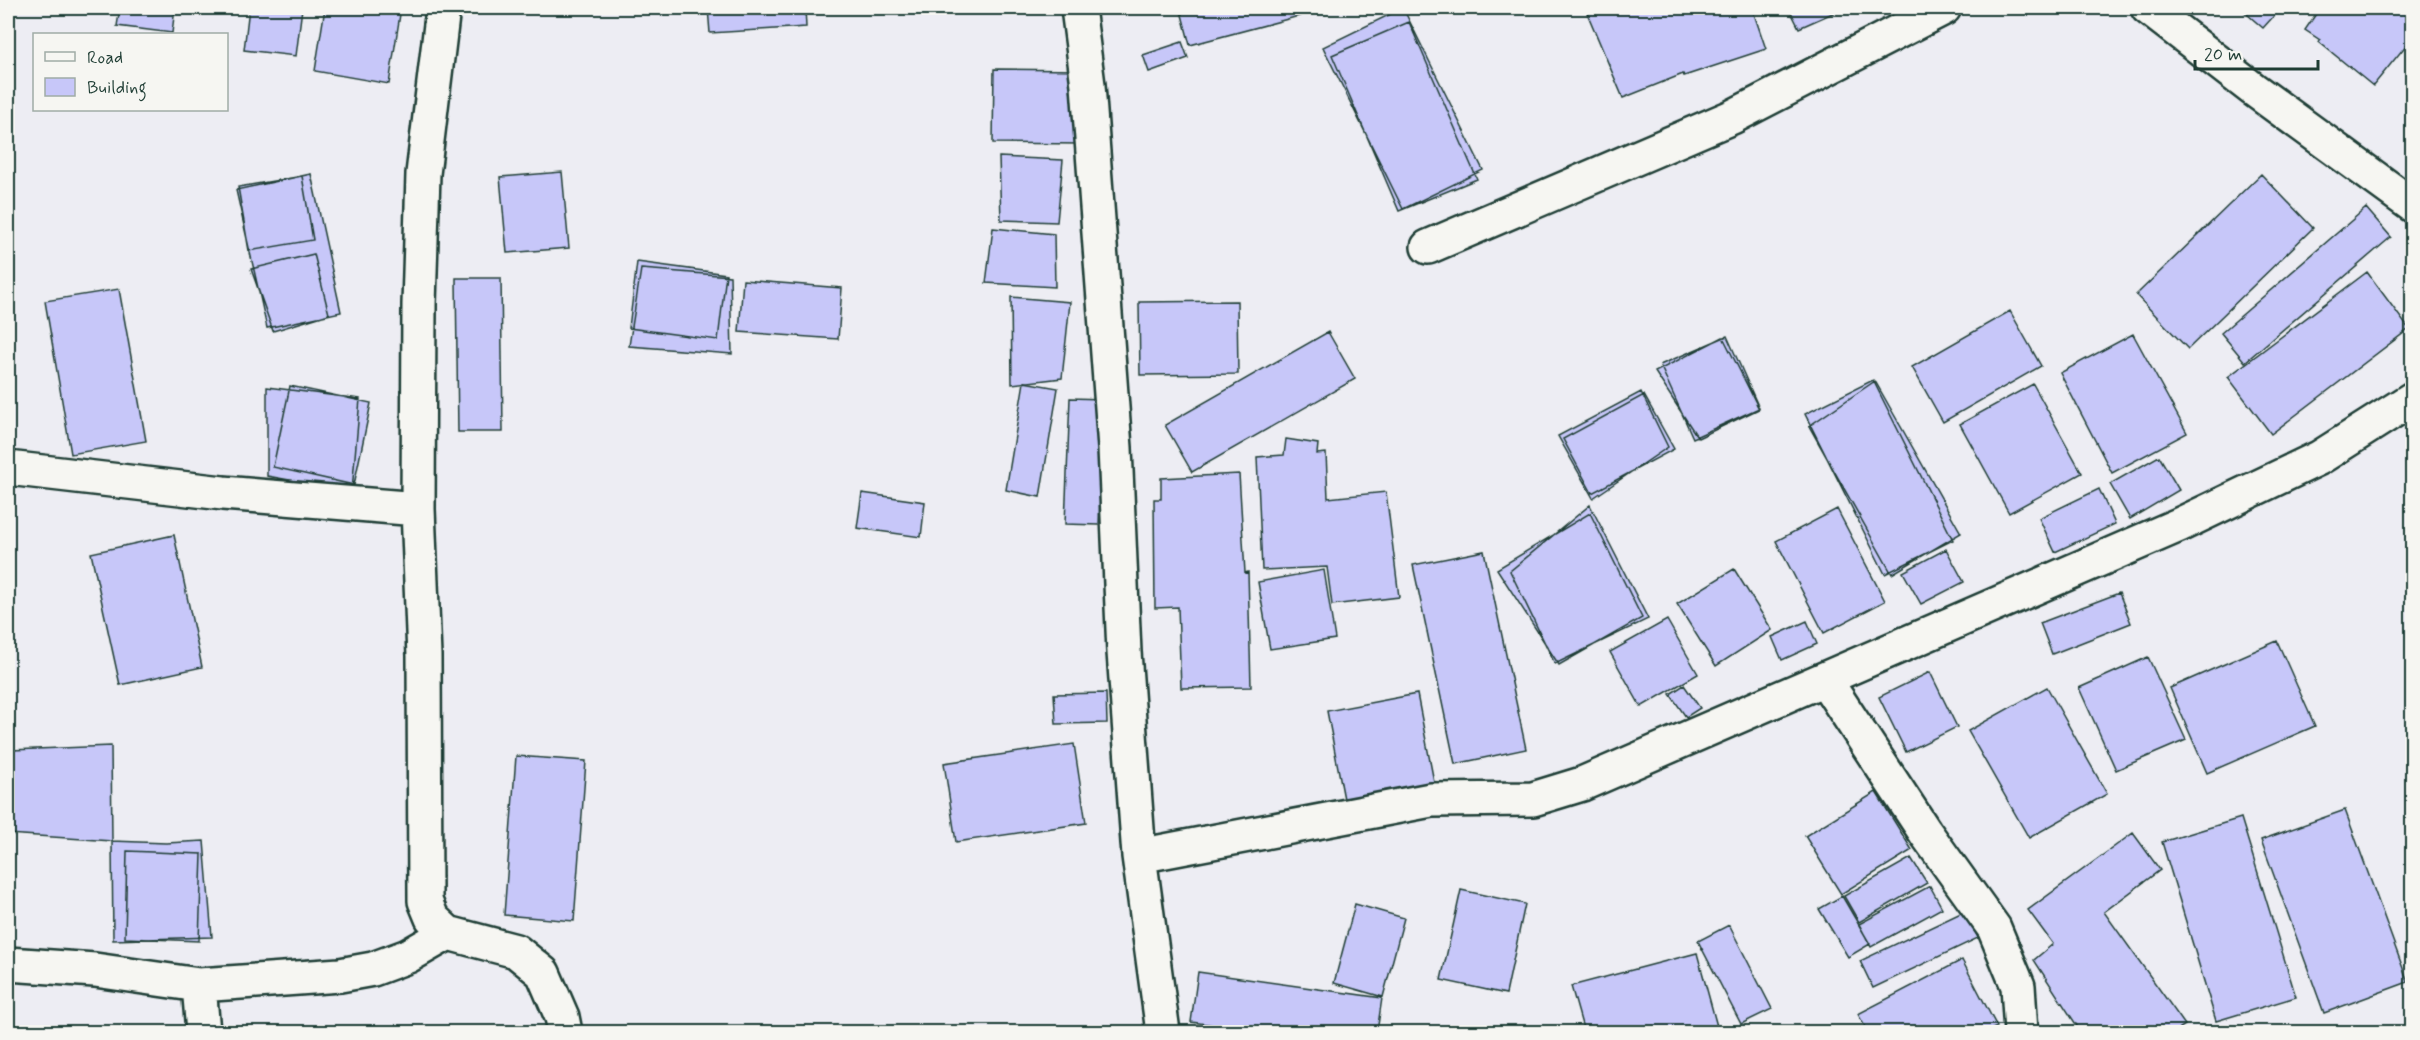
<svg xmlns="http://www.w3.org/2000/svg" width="2420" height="1040" font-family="Mynerve,sans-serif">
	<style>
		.building { fill: #c7c7f9; stroke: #1f3d34; stroke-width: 1.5 }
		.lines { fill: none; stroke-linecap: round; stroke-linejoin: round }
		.minor-casing { stroke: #1f3d34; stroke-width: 38 }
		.minor { stroke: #f6f6f2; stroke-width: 33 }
	</style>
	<rect width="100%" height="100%" fill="#ededf3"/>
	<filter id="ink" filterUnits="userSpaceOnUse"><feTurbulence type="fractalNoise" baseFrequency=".0167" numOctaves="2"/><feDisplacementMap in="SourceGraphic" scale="12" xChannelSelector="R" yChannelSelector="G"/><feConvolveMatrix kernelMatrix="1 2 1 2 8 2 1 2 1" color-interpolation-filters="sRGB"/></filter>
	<g filter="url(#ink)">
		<path class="building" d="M120,8H175L172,33L117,26Z
			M249,8H302L296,56L244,50Z
			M325,8H401L389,84L315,71Z
			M708,8H805L806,27L710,33Z
			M1194,8H1301L1303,15L1190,45L1181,11Z
			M1403,8L1483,170L1403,209L1323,47Z
			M1585,8H1752L1766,49L1684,76L1683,74L1623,98Z
			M1789,8H1844L1799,28Z
			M2240,8H2281L2263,28Z
			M2320,8H2412V38L2373,86L2319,42L2320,40L2305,30Z
			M1409,22L1477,179L1399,211L1332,55Z
			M1182,42L1188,58L1149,72L1143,55Z
			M994,69L1081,70V144L993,143Z
			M999,157L1063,160L1057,222L1001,220Z
			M562,172L569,248L507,253L500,177Z
			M311,174L341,312L267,328L236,190Z
			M2261,174L2313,228L2188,349L2136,295Z
			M302,176L313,240L249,251L238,187Z
			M2366,208L2391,237L2245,362L2221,333Z
			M993,228L1054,234L1055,287L986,283Z
			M314,254L329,314L273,331L251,269Z
			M637,262L726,274L718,340L629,328Z
			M641,269L730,276L732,354L629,346Z
			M2367,272L2409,329L2271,434L2228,377Z
			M456,278H501L503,432H458Z
			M743,280L842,288L838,339L739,332Z
			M119,289L146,441L71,454L45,301Z
			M1011,297L1070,302L1062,378L1012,384Z
			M1237,301L1238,374L1140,375L1139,302Z
			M2010,311L2041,366L1943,422L1912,367Z
			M1328,332L1355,379L1192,472L1165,425Z
			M2133,334L2187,433L2112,473L2060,373Z
			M1727,336L1759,408L1693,438L1660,365Z
			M1723,337L1759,409L1698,438L1655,372Z
			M1873,380L1953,540L1885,574L1805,414Z
			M1875,381L1961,533L1892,574L1809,426Z
			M1024,382L1058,388L1040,497L1006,490Z
			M2033,384L2082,473L2009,513L1960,424Z
			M290,386L371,403L354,485L273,467Z
			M267,387L360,399L352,491L267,476Z
			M1641,392L1668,447L1593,498L1558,436Z
			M1644,395L1674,449L1592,493L1563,439Z
			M1070,398L1103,399L1099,525L1065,524Z
			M1286,439L1318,444L1317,454L1326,453L1328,498L1386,492L1399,597L1332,605L1327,567L1262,570L1257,457L1284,455Z
			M2159,456L2179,490L2130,519L2110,484Z
			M1239,474L1245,573L1248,572L1251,687L1181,688L1178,607L1155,608L1154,499H1161V478Z
			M2099,489L2115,524L2055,552L2039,518Z
			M862,493L925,502L921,537L857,528Z
			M1590,505L1648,619L1555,664L1510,571Z
			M1837,509L1885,601L1824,633L1776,541Z
			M1590,513L1642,618L1559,665L1497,569Z
			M174,535L202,667L120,685L91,553Z
			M1946,549L1964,582L1921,604L1903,572Z
			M1484,551L1526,749L1455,764L1413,565Z
			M1734,569L1772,630L1716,666L1677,604Z
			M1324,570L1335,639L1270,649L1258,582Z
			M2119,593L2131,623L2052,654L2040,623Z
			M1667,620L1698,674L1641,707L1610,652Z
			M1807,621L1817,644L1782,660L1772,637Z
			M2277,641L2315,726L2207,773L2170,688Z
			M2148,657L2186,740L2116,770L2079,688Z
			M1930,672L1957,727L1906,752L1879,697Z
			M1684,685L1700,708L1686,717L1670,694Z
			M2047,687L2107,794L2029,838L1968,731Z
			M1106,693L1107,723L1056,724L1054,694Z
			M1417,694L1434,782L1344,799L1327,711Z
			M1074,744L1086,823L956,842L944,763Z
			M111,746L112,841L8,834L11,750Z
			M516,756L586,761L574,921L504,915Z
			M1876,792L1912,850L1841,894L1805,836Z
			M2345,810L2408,982L2324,1013L2261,840Z
			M2241,818L2296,997L2216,1021L2162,842Z
			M2133,833L2160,870L2104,912L2185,1025L2174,1032H2081L2034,960L2053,944L2028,910Z
			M112,841L166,843L204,841L212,937L113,940Z
			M127,851L202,854L199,941L125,938Z
			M1911,858L1927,883L1859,922L1844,896Z
			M1930,886L1942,908L1871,947L1859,924Z
			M1461,890L1525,904L1506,994L1441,980Z
			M1842,896L1870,944L1848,957L1819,909Z
			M1355,904L1404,918L1383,997L1334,983Z
			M1965,911L1978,938L1873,988L1860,961Z
			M1729,925L1772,1009L1741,1024L1698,941Z
			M1697,953L1718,1030L1707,1032H1584L1571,986Z
			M1962,960L1997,1027L1986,1032H1868L1858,1014Z
			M1198,972L1382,998L1377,1032H1268L1191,1022Z
			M314,1026L315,1032H278Z"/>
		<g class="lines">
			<defs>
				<path id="minor" d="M443,8L423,174L419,305L418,509L424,656L425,901L432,918L448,933L516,951L543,973L562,1017L565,1032
					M1078,8L1088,85L1115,448L1124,652L1139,856L1163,1032
					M2148,8L2253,89L2412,205
					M1428,247L1732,117L1944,8
					M8,468L223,493L418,509
					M1825,680L1925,832L1994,928L2018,986L2021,1032
					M1139,856L1431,800L1533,799L1582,784L2179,525L2319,458L2412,399
					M8,964L95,970L199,985L340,975L373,969L408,956L448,933
					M199,985L203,1032"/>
			</defs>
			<use href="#minor" class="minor-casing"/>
			<use href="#minor" class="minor"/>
		</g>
	</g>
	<rect width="2420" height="1040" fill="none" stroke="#f6f6f2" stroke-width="30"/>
	<rect x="15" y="15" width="2390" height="1010" fill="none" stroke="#1f3d34" stroke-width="2" filter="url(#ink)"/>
	<rect x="33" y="33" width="195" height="78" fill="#f6f6f2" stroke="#a0aca6" stroke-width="1.5"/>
	<rect x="45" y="52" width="30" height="9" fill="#f6f6f2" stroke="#a0aca6" stroke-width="1.5"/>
	<text x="87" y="63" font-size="18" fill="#1f3d34">Road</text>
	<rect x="45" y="78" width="30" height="18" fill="#c7c7f9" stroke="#a0aca6" stroke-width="1.5"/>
	<text x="87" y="93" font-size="18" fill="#1f3d34">Building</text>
	<path d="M2195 60v9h123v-9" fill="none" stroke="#1f3d34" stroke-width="3"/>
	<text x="2204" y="60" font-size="18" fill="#1f3d34" stroke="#f6f6f2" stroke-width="4.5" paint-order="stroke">20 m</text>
</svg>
